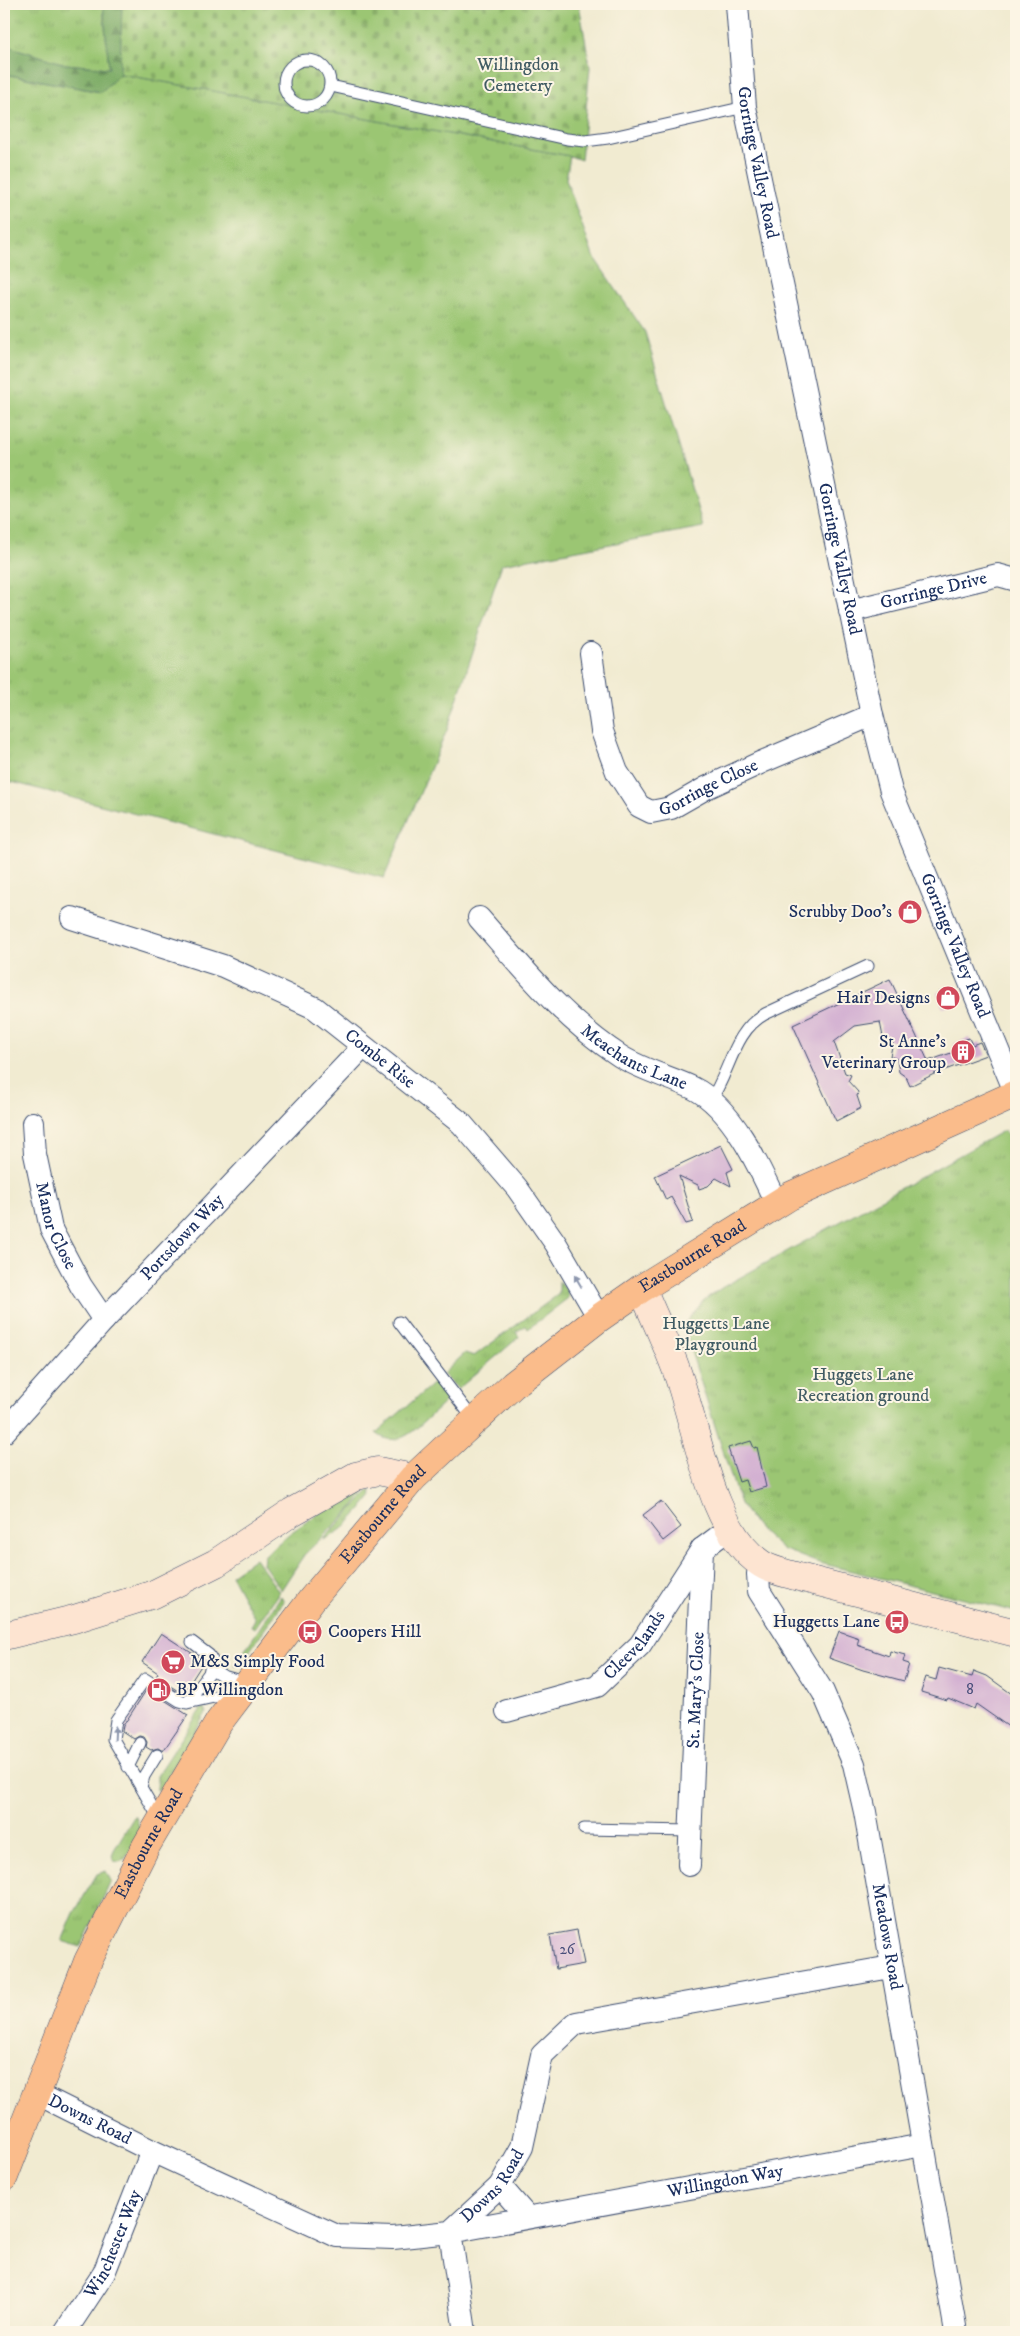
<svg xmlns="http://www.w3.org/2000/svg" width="1020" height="2336" font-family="'IM FELL DW Pica',serif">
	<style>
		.grass { fill: url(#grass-tufts); stroke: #5b7a68 }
		.forest { fill: url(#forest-firs); stroke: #4c6d62 }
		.cemetery { fill: url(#cemetery-stones); stroke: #5b7a68 }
		.building { fill: #d3b0d2 }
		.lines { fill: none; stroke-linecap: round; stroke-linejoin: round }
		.lane-casing { stroke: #3b4b6f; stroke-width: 13 }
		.street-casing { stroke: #3b4b6f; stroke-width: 24 }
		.secondary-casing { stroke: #3b4b6f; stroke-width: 29 }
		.primary-casing { stroke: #3b4b6f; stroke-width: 29 }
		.lane { stroke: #fff; stroke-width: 11 }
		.street { stroke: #fff; stroke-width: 22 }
		.secondary { stroke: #fde4d1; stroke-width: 28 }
		.primary { stroke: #fabc8b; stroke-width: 28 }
		.oneway { fill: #8d97ae }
		.labels { text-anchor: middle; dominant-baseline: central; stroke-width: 4; stroke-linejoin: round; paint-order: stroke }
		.number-label { font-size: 15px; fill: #494f7b }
		.park-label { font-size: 18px; fill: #415c64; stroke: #fcf5e5 }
		.street-label { font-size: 18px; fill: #1b2f5e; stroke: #fcf5e5 }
		.poi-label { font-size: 18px; fill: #1b2f5e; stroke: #fcf5e5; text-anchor: end }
	</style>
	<defs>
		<pattern id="grass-tufts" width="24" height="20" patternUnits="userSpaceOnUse" patternTransform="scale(1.25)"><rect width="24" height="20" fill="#9bc673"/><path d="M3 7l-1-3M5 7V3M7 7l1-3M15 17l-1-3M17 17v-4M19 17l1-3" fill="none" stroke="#85aa66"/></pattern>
		<pattern id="forest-firs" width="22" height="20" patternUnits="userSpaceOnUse" patternTransform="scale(1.25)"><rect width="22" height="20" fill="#7cab65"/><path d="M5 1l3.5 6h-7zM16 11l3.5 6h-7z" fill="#658c56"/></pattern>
		<pattern id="cemetery-stones" width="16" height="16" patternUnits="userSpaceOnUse" patternTransform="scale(1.25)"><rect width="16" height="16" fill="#9bc673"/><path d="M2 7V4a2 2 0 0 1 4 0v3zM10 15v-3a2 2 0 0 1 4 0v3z" fill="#85aa66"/></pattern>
	</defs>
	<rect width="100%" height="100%" fill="#fcf5e5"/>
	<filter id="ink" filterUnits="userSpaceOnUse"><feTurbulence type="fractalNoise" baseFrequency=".02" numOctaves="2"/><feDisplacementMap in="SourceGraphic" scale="10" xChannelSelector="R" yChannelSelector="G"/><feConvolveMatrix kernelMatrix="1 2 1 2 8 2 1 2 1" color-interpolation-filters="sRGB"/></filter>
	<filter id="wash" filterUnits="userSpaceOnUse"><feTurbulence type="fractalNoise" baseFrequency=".0096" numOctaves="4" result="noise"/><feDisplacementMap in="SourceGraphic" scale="20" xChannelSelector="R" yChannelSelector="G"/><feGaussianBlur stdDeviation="1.12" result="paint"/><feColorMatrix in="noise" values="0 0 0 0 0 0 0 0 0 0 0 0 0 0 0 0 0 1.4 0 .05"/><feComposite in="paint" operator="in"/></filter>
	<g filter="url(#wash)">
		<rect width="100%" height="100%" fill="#f1ebd1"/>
		<path class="grass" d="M4,4H103L109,68L65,64L4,45Z
			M4,74L100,92L120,74L570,156L566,179L593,256L645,332L703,527L502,564L447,730L384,878L4,780Z
			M1005,1130L1016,1152V1612L816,1562L782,1549L757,1527L740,1504L688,1342L685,1323L704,1300L723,1287Z
			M559,1281L567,1291L568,1298L528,1329L525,1326L516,1332L519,1337L458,1389L443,1374L465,1353L474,1356L559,1294Z
			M436,1381L449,1397C444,1404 436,1410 429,1417C415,1430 396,1450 376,1433Z
			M358,1487H368L352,1508L304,1555L281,1590L263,1564L264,1556L290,1533Z
			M370,1490L372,1496C358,1513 344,1532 323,1540Z
			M255,1558L279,1592L255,1628L251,1626L255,1619L231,1575Z
			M281,1596L284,1601L240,1665H235Z
			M204,1708L206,1713L161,1789L157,1790V1776L201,1709Z
			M135,1815L141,1831L125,1859L119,1862L114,1861L112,1855L114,1850Z
			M106,1871L111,1881L81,1947L62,1941L74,1913L97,1874Z"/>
		<path class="forest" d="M103,4H122L120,74L101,92L4,74V45L65,64L109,68Z"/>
		<path class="cemetery" d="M122,4H579L590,67L581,160L570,156L120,74Z"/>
		<g id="blocks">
			<path class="building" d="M890,979L928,1061L957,1051L954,1044L969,1038L972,1045L980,1042L986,1055L934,1074L910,1086L906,1077L899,1072L897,1059L890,1056L893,1042L883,1037L880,1022L855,1026L834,1042L845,1073L851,1075L848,1081L858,1092L857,1096L861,1108L836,1121L793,1025Z
				M951,988L959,1002L943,1008L937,993Z
				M721,1145L733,1169L727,1172L731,1186L716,1178L708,1186L699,1189L698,1185L679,1176L693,1222L686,1224L671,1197L666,1200L655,1176Z
				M751,1441L754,1448L757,1447L766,1487L749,1492L745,1480L739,1482L728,1448Z
				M661,1501L681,1527L663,1541L643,1515Z
				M839,1631L859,1638L857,1645L889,1656L890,1651L905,1655L903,1662L909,1664L904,1681L863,1670L829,1658Z
				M161,1633L204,1661L183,1694L156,1677L158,1673L142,1662Z
				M939,1668L972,1677L974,1671L987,1676L1016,1697V1732L976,1704L974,1709L948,1698L947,1700L921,1692L926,1677L936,1680Z
				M147,1689L188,1715L163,1751L158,1748L151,1750L146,1747L147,1742L144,1737L139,1736L134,1739L122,1731L123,1726Z
				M577,1930L584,1964L556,1969L550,1935Z"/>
		</g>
	</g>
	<g filter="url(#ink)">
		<use href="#blocks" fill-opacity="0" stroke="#3b4b6f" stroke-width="1"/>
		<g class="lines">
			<defs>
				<path id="lane" d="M284 83a23 23 0 1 1 46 0a23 23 0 1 1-46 0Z
					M331,86L567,139L585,141L608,138L745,107
					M710,1101C730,1073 733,1031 765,1014L868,966
					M399,1322L474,1420
					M212,1660L215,1671L223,1676L247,1683
					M187,1703L209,1673L212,1660L209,1655L192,1642
					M128,1767L140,1743
					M141,1787L144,1776L157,1755
					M160,1820L113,1739L116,1720L145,1679L180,1701L187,1703L219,1696L233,1703
					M584,1829L691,1831"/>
				<g id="street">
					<path id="s1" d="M737,4L745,107L872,715L891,791L1016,1094"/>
					<path id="s2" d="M850,611L998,575L1016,580"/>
					<path id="s3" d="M591,653L602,731L617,772L639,806L651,812L671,808L706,788L762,762L872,715"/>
					<path id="s4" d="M72,918L223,966L315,1008L461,1123L517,1188L556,1244L599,1318"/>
					<path id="s5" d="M479,918C522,967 564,1020 620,1056C642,1070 670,1077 693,1088C732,1107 759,1166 776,1203"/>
					<path id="s6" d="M33,1123L35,1154L51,1229L81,1286L104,1320"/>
					<path id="s7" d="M4,1432L104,1320L363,1047"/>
					<path id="s8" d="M760,1564L758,1574L759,1591L823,1692L854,1764L865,1812L956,2332"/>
					<path id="s9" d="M507,1711L597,1686L640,1645L702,1549"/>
					<path id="s10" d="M689,1865L702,1549L729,1529"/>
					<path id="s11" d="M36,2093L152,2151L337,2236L393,2238L450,2232L500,2186L522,2147L542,2055L576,2023L891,1967"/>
					<path d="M500,2186L527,2217"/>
					<path id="s12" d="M65,2332L104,2273L152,2151"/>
					<path id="s13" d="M465,2332L450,2232L923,2145"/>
				</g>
				<path id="secondary" d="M642,1288C653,1315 666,1342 676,1369C697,1425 709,1528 760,1563C769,1570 785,1573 795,1576L1016,1633
					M4,1636L74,1619L154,1594L216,1563L292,1512L356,1476L378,1471L413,1478"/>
				<g id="primary">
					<path id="s14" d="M4,2177L88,1961L146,1846L219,1722L312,1599L413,1478L513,1385L599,1318L642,1288L790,1196L1016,1094"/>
				</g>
			</defs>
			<use href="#lane" class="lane-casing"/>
			<use href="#street" class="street-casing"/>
			<use href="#secondary" class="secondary-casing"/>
			<use href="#primary" class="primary-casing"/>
			<use href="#lane" class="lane"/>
			<use href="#street" class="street"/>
			<use href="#secondary" class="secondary"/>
			<use href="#primary" class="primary"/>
		</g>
		<defs><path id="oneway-solid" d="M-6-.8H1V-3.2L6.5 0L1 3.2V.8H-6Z" transform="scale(1.25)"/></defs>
		<g class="oneway">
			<use href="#oneway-solid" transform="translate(578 1281) rotate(-120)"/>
			<use href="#oneway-solid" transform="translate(115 1733) rotate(-87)"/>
		</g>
	</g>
	<defs>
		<symbol id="shop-disc" viewBox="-11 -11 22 22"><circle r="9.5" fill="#d1495b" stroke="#fcf5e5"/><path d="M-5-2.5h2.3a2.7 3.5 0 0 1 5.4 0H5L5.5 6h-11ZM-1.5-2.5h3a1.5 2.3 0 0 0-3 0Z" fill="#fff"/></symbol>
		<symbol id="building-disc" viewBox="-11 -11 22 22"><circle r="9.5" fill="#d1495b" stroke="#fcf5e5"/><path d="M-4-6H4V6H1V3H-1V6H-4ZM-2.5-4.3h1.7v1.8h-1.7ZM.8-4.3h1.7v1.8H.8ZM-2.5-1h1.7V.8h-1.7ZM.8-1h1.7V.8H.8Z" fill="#fff"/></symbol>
		<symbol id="bus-disc" viewBox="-11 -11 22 22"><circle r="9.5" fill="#d1495b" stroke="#fcf5e5"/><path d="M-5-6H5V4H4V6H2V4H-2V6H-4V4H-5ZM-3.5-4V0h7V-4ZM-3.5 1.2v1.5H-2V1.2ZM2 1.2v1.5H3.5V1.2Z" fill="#fff"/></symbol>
		<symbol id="supermarket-disc" viewBox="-11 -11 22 22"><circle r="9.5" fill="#d1495b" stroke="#fcf5e5"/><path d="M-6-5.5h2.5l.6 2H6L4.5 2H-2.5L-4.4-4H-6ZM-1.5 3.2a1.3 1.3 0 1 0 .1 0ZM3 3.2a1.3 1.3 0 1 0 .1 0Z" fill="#fff"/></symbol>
		<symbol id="fuel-disc" viewBox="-11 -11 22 22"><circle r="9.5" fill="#d1495b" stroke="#fcf5e5"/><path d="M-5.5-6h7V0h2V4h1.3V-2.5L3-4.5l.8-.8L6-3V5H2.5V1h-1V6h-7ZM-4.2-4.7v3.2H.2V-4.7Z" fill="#fff"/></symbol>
	</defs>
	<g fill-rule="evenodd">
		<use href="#shop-disc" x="896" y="898" width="28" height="28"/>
		<use href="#shop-disc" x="934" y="984" width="28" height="28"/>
		<use href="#building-disc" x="949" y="1038" width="28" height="28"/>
		<use href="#bus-disc" x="883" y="1608" width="28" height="28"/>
		<use href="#bus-disc" x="296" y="1618" width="28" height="28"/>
		<use href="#supermarket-disc" x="159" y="1648" width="28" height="28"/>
		<use href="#fuel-disc" x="145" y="1676" width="28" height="28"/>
	</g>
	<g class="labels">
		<g class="number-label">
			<text x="970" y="1689">8</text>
			<text x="567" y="1949">26</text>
		</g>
		<g class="park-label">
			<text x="518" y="65">Willingdon<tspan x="518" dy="21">Cemetery</tspan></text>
			<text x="716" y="1324">Huggetts Lane<tspan x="716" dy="21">Playground</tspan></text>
			<text x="863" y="1375">Huggets Lane<tspan x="863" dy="21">Recreation ground</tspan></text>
		</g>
		<g class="street-label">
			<text stroke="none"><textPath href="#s1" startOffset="160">Gorringe Valley Road</textPath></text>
			<text stroke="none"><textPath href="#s1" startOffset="565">Gorringe Valley Road</textPath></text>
			<text stroke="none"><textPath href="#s2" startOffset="86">Gorringe Drive</textPath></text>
			<text stroke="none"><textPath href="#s3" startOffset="239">Gorringe Close</textPath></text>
			<text stroke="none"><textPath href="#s1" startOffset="970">Gorringe Valley Road</textPath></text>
			<text stroke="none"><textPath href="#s5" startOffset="211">Meachants Lane</textPath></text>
			<text stroke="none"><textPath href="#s4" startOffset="342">Combe Rise</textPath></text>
			<text stroke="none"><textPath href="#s6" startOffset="106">Manor Close</textPath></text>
			<text stroke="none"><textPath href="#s7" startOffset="264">Portsdown Way</textPath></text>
			<text stroke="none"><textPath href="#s14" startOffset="1174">Eastbourne Road</textPath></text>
			<text stroke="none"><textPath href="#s14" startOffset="769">Eastbourne Road</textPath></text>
			<text stroke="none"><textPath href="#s9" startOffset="149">Cleevelands</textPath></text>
			<text stroke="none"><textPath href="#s10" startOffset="175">St. Mary's Close</textPath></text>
			<text stroke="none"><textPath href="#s14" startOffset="364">Eastbourne Road</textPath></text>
			<text stroke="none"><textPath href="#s8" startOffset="401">Meadows Road</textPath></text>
			<text stroke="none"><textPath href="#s11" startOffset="60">Downs Road</textPath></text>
			<text stroke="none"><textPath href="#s13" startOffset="381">Willingdon Way</textPath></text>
			<text stroke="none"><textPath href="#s11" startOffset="510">Downs Road</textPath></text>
			<text stroke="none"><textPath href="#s12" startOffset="101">Winchester Way</textPath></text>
		</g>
		<g class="poi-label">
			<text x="892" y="912">Scrubby Doo's</text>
			<text x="930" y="998">Hair Designs</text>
			<text x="946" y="1042">St Anne's<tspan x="946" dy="21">Veterinary Group</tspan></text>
			<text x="880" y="1622">Huggetts Lane</text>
			<text x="328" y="1632" text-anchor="start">Coopers Hill</text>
			<text x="190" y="1662" text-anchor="start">M&amp;S Simply Food</text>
			<text x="176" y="1690" text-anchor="start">BP Willingdon</text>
		</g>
	</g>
	<rect width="1020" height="2336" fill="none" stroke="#fcf5e5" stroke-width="20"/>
</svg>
